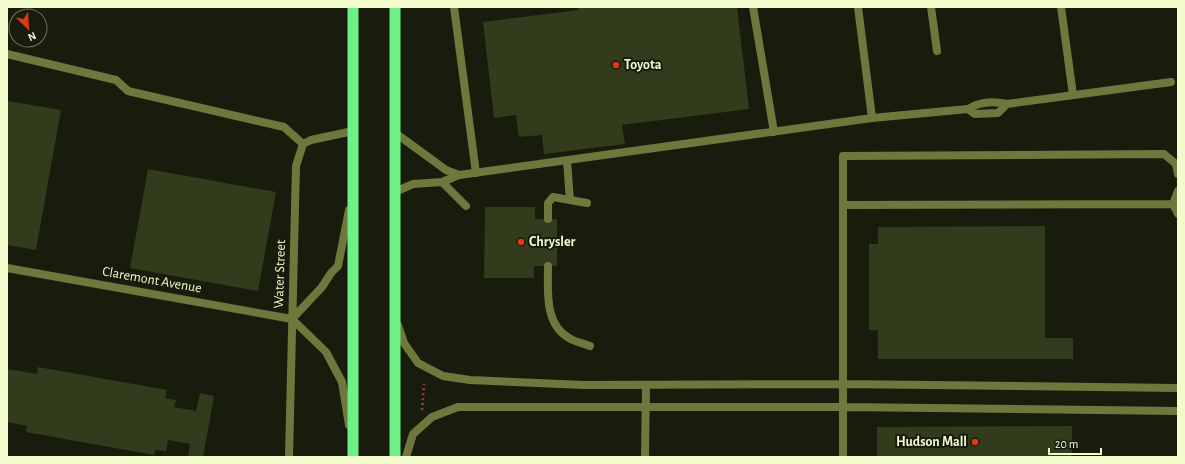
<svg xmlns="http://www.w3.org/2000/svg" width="1185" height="464" font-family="'Alegreya Sans',sans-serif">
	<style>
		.building { fill: #323b1b }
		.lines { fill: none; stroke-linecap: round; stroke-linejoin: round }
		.path { stroke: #a43937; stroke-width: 2.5; stroke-dasharray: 2 3; stroke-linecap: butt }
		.service { stroke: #70773c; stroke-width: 8 }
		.minor { stroke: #70773c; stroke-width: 8 }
		.trunk { stroke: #6df087; stroke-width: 11 }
		.poi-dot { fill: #e03813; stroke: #181c0d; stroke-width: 1.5 }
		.labels { text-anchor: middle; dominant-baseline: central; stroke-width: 4; stroke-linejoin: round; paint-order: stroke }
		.poi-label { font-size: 14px; font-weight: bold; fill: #f2fbcc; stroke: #181c0d; text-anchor: start }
		.street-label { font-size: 14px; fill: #f2fbcc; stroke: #181c0d }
	</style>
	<rect width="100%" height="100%" fill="#181c0d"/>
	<path class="building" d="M578,7H737L749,109L622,125L625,144L544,154L542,135L519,137L516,115L494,118L483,22L578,10Z
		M7,101L61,110L36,250L7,245Z
		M148,169L276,192L258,291L130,268Z
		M485,207H535V219H557V266H534V278H484Z
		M1045,226V338H1073V359H878V330H869V244H878V227Z
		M38,367L167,390L165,398L176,400L174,407L196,411L200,393L214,396L203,457H188L190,444L168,440L166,451L155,450L154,455L26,432L27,426L7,422V369L37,374Z
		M1072,426V457H877V427Z"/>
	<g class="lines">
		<path class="path" d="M422,410L424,384"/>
		<path class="service" d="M454,7L476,173
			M753,7L774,132
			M931,7L937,51
			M1061,7L1073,95
			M7,54L116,80L128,91L284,127L303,144
			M968,109L975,114L998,113L1007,104
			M872,118L968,109C980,101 994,101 1007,104L1171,82
			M394,132L446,170L459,175
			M567,161L570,200
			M442,182L459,175L872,118L858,7
			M395,192L413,184L442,182L466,206
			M1173,204L1178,191
			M843,205L1173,204L1178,214
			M548,219V203L553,197L587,203
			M548,266C548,290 544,324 569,338C575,342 583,343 590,346
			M398,325L404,343L418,363L443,376L470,380L584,385L843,384L1178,388
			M406,457L413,434L432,417L458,407H843L1178,411
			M645,457L646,385
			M843,457V156L1164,154L1176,164L1178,174"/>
		<path class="minor" d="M7,268L292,319L326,352L342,382L349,425
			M292,319L322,287L331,273L338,266L349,210
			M289,457L296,166L303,144L311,140L353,131"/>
		<path class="trunk" d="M353,457V7
			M395,457V7"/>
	</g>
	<g class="poi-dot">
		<circle cx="616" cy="65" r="4"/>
		<circle cx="521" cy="242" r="4"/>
		<circle cx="975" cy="442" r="4"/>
	</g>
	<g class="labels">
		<g class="poi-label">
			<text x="624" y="65">Toyota</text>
			<text x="529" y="242">Chrysler</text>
			<text x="967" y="442" text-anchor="end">Hudson Mall</text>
		</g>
		<g class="street-label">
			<text transform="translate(280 274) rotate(-88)">Water Street</text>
			<text transform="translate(152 280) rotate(10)">Claremont Avenue</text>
		</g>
	</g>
	<rect width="1185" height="464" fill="none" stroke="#f2fbcc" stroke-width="16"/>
	<g transform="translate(28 28) rotate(155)"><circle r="19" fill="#181c0d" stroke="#6f7559"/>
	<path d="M0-3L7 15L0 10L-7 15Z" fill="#e03813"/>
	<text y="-6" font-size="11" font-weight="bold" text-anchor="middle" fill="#f2fbcc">N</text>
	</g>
	<path d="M1049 448v6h52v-6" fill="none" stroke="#f2fbcc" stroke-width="2"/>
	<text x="1055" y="448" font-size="12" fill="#f2fbcc" stroke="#181c0d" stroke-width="3" paint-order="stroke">20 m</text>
</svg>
